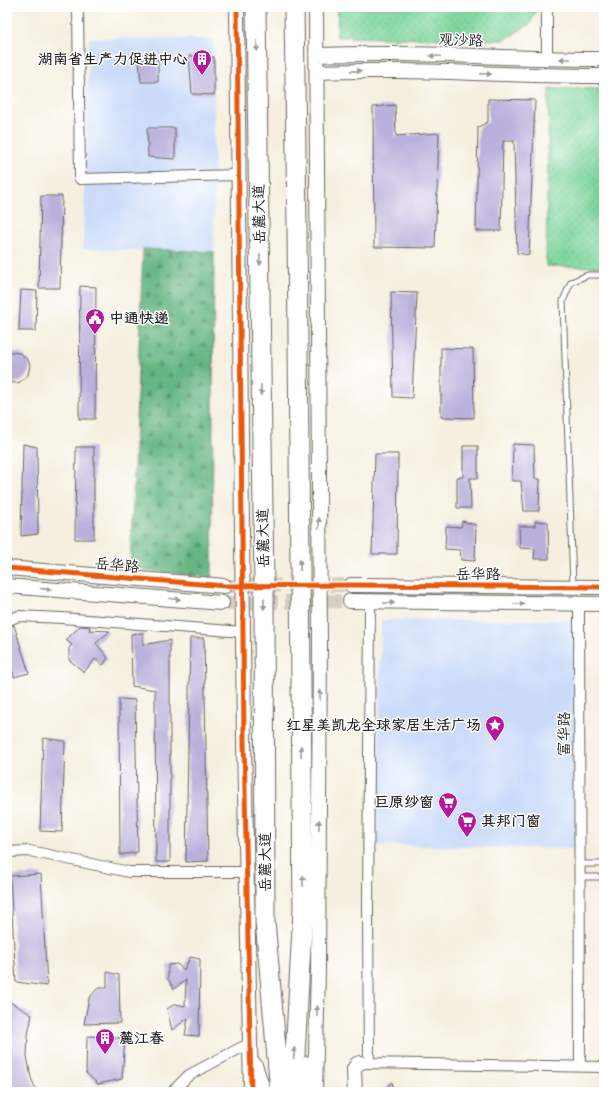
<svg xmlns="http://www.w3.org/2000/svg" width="611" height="1099" font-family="Itim,'LXGW WenKai TC',sans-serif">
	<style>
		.built { fill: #cbdbf9 }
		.grass { fill: url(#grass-dots); stroke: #4c785c }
		.forest { fill: url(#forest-firs); stroke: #406950 }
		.building { fill: #bbb0dc }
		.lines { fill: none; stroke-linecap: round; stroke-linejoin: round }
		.secondary-tunnel { stroke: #d5cfc2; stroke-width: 14; stroke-dasharray: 14 7; stroke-linecap: butt }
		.lane-casing { stroke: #686660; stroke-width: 7 }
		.street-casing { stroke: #686660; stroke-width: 12 }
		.secondary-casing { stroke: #686660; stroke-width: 16 }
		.highway-casing { stroke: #686660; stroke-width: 21 }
		.lane { stroke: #fff; stroke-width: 5 }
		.street { stroke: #fff; stroke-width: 10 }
		.secondary { stroke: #fff; stroke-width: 14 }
		.highway { stroke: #fff; stroke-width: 19 }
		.cycleway-casing { stroke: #fff; stroke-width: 8 }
		.cycleway { stroke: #e8590c; stroke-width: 5 }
		.oneway { fill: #999 }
		.labels { text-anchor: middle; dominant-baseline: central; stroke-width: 3; stroke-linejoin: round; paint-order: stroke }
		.street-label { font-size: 15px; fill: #1c1c1c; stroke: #fff }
		.poi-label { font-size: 15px; font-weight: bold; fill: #1c1c1c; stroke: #fff; text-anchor: end }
	</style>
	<defs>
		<pattern id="grass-dots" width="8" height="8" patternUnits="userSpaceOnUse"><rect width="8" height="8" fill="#7cd59b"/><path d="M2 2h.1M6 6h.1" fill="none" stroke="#6bb685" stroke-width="1.8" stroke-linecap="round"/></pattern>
		<pattern id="forest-firs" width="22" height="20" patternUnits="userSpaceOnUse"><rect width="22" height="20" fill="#65b683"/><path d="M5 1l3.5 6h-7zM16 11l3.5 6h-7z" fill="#52936a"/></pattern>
	</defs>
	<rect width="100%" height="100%" fill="#fff"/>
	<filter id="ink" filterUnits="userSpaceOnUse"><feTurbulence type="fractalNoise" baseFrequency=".025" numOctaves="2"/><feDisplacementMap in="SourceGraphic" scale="8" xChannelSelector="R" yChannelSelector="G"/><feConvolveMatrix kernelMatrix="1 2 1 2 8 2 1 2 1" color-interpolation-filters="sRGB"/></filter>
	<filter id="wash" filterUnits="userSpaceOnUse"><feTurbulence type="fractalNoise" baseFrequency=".012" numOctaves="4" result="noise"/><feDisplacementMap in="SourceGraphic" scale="16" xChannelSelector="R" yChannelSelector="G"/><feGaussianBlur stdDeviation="0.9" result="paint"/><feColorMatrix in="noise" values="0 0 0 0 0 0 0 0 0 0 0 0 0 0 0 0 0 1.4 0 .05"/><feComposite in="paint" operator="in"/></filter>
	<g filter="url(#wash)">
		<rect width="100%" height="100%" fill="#f6efdf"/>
		<path class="built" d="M89,38L214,39V252L83,249Z
			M381,620H574L577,849L377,845Z"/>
		<path class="grass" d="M338,7H536V11L530,24L504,40L337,37Z
			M549,89H604V267L546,266Z"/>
		<path class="forest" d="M143,249L214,252L212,578L130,568Z"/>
		<g id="blocks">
			<path class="building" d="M189,56L214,57V95L192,94Z
				M158,59V82H141L139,61Z
				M488,99L535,100L529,255L517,253L514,141H503L501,231H476L478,127L488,122Z
				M395,105L396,136L439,133L435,248L374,247L373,107Z
				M147,128H175V159L148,157Z
				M41,196H62L60,288H39Z
				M80,286L96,287L95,419H79Z
				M21,290L37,291L36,331H19Z
				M391,292L417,293L412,398L393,397Z
				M441,348L473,349L474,418L441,417Z
				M10,352L20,353L28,360L30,365L28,375L20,382L15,383L7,382V353Z
				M23,444L37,447L38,534L21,536Z
				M513,444L534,445L535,479H540L539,511H524L521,481H512Z
				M463,446H478V478H470L471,508H457V477H463Z
				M76,447H94V539H75Z
				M375,454H398L397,554H372Z
				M462,521L476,525L475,561L461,560L460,550L445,549L446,526L461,527Z
				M535,521L548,522L549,559H534L535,549L520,548L519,526H535Z
				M14,625L29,673L14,677L11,664H7V627Z
				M80,626L90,627L89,630L110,631L96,643L108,658L103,665L95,659L84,672L69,660V648L72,645L66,640Z
				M143,633V645L170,640V862H156L155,690L132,686L131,634Z
				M190,638H204L208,861L186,862Z
				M119,699L135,700L138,852L120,855Z
				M43,738L65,741L62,832L40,831Z
				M41,874L47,986L16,982L10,876Z
				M190,957L200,959L199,1036L185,1035L188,1018L172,1030L167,1009L175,1004L185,1006L186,980L174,989L168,979V965L177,964L184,970Z
				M107,972L119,975L120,1023L84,1024L89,998L98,988H107Z
				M10,1002L32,1015L28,1035L27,1056L31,1078L37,1092H14L11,1089V1065L8,1035Z
				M87,1036L125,1038L122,1079L98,1084L86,1073Z
				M392,1082L394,1092H382Z"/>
		</g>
	</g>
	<g filter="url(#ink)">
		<use href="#blocks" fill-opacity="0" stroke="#686660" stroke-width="1"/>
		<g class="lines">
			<path class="secondary-tunnel" d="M225,586L351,585
				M222,603L350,601"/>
			<defs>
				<path id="lane" d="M573,585L563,301L571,282L588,275H604
					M580,864H604
					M579,877H604"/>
				<path id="street" d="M78,7L80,179L239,175
					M547,59V7
					M579,604L580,1066
					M7,621L18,616L62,618L243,632
					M7,852L30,851L129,872H247
					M362,1063L604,1067
					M369,1063L368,910L370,602
					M172,1092L189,1075L250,1043"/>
				<path id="secondary" d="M237,7L244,741L251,1092
					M317,55C412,51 509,59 604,59
					M317,72C413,68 508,76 604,76
					M7,568L225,586
					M351,585L604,587
					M7,586L222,603
					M350,601L604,604
					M255,1065L264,1092
					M304,1092L309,1063
					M315,1092L318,969L320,642L316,7
					M355,1092L354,1069L357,1064L360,1063"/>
				<path id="highway" d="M256,7L264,585L265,921L280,1092
					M293,1092L303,909L297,226L294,7"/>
			</defs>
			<use href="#lane" class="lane-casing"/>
			<use href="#street" class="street-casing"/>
			<use href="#secondary" class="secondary-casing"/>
			<use href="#highway" class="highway-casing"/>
			<use href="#lane" class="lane"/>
			<use href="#street" class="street"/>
			<use href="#secondary" class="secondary"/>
			<use href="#highway" class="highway"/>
			<defs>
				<path id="cycleway" d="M237,7L244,741L251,1092
					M7,568L225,586L351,585L604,587"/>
			</defs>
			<use href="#cycleway" class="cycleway-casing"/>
			<use href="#cycleway" class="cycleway"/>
		</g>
		<defs><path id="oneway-solid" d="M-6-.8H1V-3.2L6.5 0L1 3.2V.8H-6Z"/></defs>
		<g class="oneway">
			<use href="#oneway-solid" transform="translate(257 46) rotate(89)"/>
			<use href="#oneway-solid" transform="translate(435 56) rotate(-178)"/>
			<use href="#oneway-solid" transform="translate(565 59) rotate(-180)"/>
			<use href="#oneway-solid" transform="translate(356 71) rotate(1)"/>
			<use href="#oneway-solid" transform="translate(486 74) rotate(2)"/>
			<use href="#oneway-solid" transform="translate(260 260) rotate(89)"/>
			<use href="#oneway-solid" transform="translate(261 390) rotate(89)"/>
			<use href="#oneway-solid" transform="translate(319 523) rotate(-90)"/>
			<use href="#oneway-solid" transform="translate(300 565) rotate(-90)"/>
			<use href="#oneway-solid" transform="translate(46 589) rotate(5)"/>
			<use href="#oneway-solid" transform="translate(175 599) rotate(5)"/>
			<use href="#oneway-solid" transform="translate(389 603)"/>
			<use href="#oneway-solid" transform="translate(264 604) rotate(90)"/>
			<use href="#oneway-solid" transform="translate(519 604)"/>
			<use href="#oneway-solid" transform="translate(320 695) rotate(-90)"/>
			<use href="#oneway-solid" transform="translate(301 751) rotate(-91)"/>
			<use href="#oneway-solid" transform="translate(319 825) rotate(-90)"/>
			<use href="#oneway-solid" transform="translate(303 881) rotate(-91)"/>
			<use href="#oneway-solid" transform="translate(317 1011) rotate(-88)"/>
			<use href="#oneway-solid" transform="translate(294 1053) rotate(-86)"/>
		</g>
	</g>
	<defs>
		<symbol id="building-pin" viewBox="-11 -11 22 30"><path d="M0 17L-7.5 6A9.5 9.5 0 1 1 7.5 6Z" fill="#b5179e" stroke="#fff"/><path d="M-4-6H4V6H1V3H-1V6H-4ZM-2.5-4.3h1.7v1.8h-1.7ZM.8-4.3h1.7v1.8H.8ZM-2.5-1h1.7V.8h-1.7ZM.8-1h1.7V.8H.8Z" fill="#fff"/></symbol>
		<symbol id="civic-pin" viewBox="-11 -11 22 30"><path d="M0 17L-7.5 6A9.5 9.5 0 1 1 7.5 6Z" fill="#b5179e" stroke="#fff"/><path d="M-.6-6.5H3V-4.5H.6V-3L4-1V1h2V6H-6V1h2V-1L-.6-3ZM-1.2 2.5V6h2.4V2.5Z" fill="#fff"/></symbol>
		<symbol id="sight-pin" viewBox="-11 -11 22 30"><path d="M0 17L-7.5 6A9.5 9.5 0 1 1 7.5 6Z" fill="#b5179e" stroke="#fff"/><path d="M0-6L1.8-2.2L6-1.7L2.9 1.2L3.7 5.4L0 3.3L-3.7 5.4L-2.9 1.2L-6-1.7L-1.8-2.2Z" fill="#fff"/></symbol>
		<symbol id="supermarket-pin" viewBox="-11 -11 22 30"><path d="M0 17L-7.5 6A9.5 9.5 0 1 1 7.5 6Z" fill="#b5179e" stroke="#fff"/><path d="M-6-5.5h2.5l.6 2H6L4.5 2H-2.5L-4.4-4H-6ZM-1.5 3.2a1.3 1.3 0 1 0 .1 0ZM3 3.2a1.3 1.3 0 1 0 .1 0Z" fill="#fff"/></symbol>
	</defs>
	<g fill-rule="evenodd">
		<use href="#building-pin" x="191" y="48" width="22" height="30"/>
		<use href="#civic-pin" x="84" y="307" width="22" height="30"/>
		<use href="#sight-pin" x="484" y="714" width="22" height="30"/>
		<use href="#supermarket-pin" x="437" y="791" width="22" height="30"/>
		<use href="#supermarket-pin" x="456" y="810" width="22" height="30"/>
		<use href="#building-pin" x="94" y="1027" width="22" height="30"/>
	</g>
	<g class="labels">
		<g class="street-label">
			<text transform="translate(461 40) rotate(2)">观沙路</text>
			<text transform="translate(259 214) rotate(-91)">岳麓大道</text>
			<text transform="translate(263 538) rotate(-91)">岳麓大道</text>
			<text transform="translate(117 565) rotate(5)">岳华路</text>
			<text x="478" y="574">岳华路</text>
			<text transform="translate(564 734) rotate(-90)">富华路</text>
			<text transform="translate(265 862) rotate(-90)">岳麓大道</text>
		</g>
		<g class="poi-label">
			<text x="188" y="59">湖南省生产力促进中心</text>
			<text x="109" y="318" text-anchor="start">中通快递</text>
			<text x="481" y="725">红星美凯龙全球家居生活广场</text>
			<text x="434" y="802">巨原纱窗</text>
			<text x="481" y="821" text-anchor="start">其邦门窗</text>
			<text x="119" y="1038" text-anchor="start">麓江春</text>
		</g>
	</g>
	<rect width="611" height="1099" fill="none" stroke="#fff" stroke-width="24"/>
</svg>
